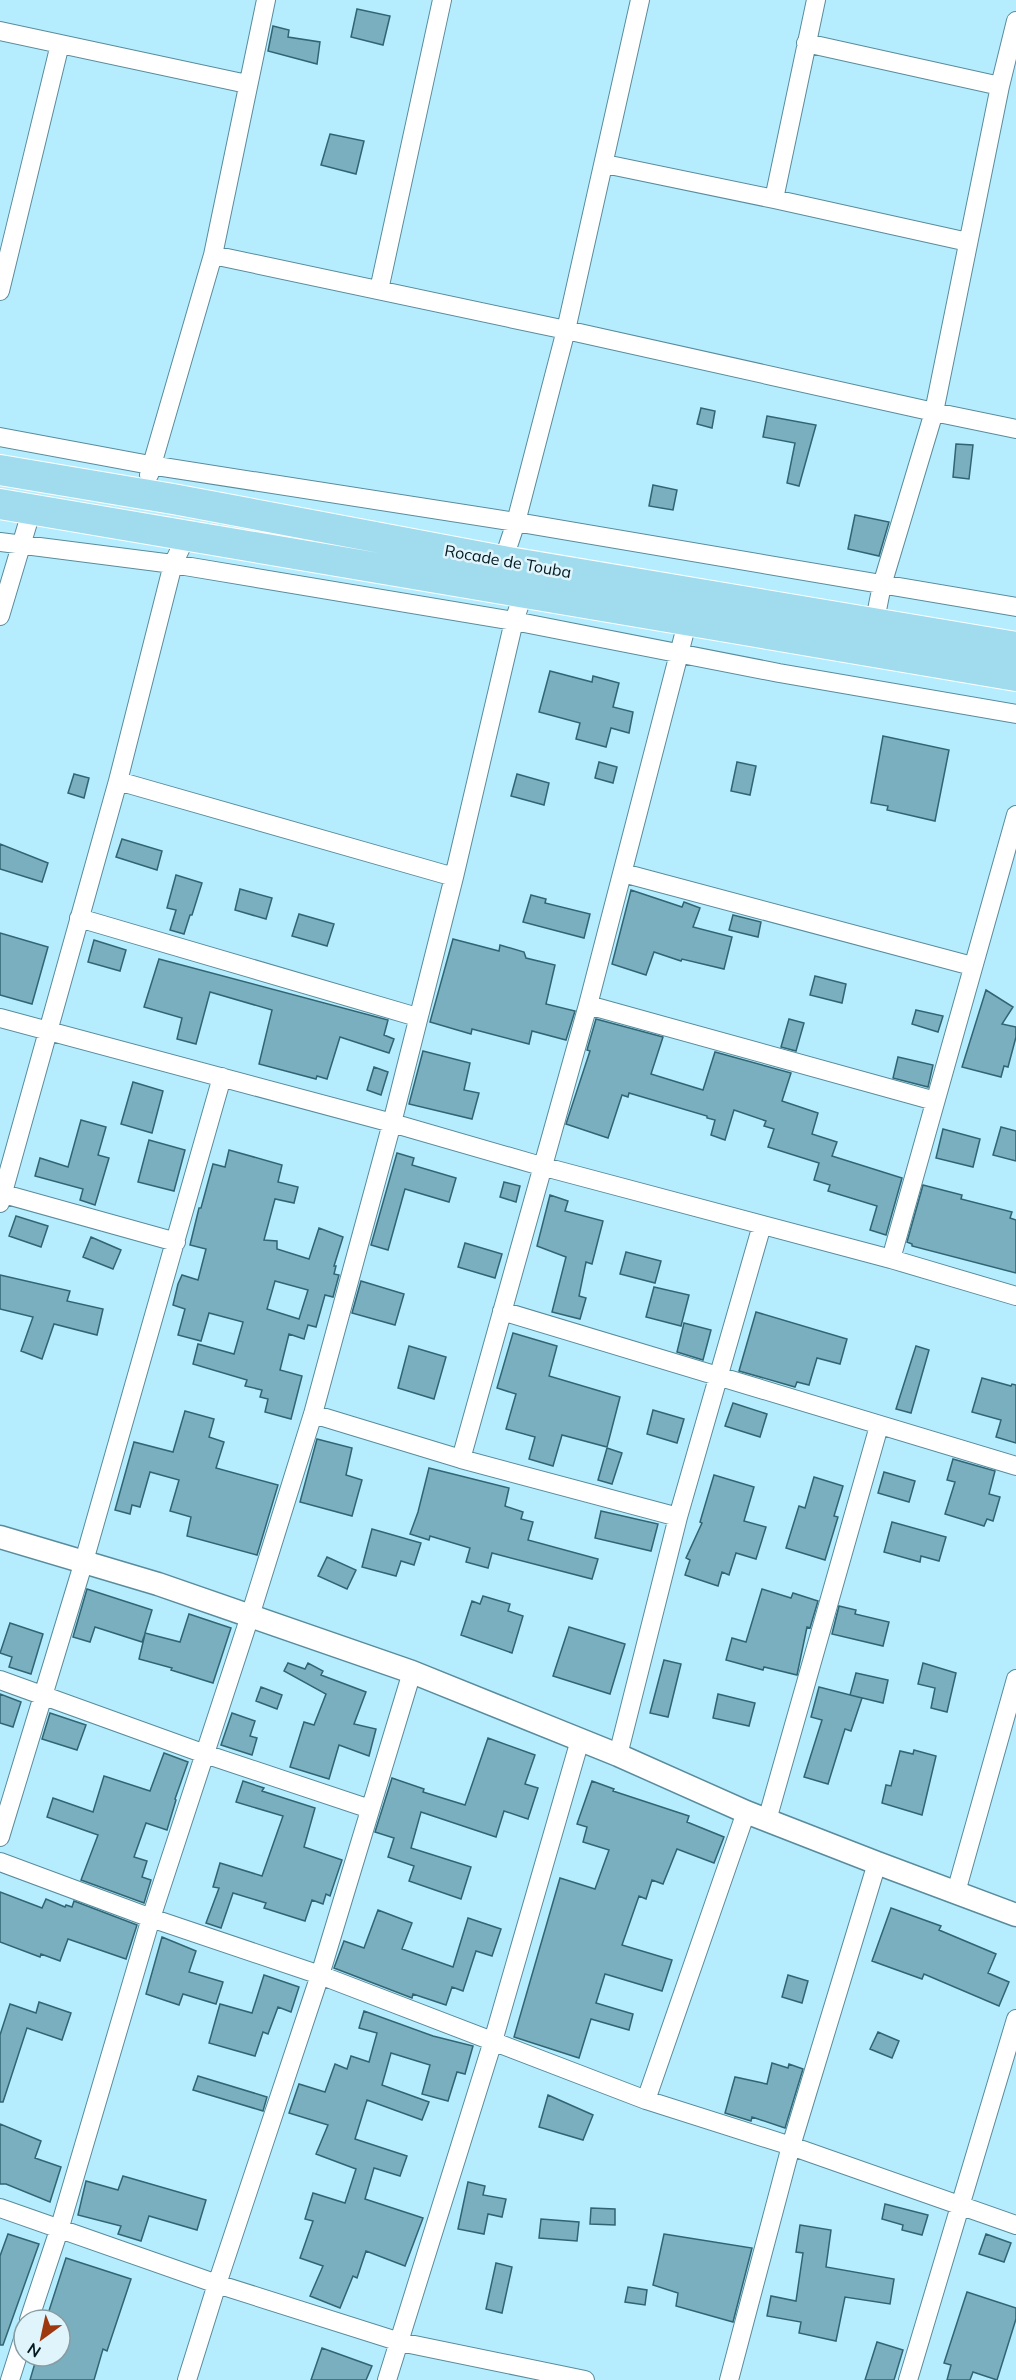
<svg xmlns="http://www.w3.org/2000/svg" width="1016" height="2380" font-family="Mulish,sans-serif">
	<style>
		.building { fill: #7aafbf; stroke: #316574; stroke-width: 1.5; fill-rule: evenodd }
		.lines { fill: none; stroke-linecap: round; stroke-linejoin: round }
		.minor-casing { stroke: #588c9c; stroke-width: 20 }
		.tertiary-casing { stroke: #588c9c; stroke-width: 25 }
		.primary-casing { stroke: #fff; stroke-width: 32 }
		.minor { stroke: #fff; stroke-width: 18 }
		.tertiary { stroke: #fff; stroke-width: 22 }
		.primary { stroke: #a0dcee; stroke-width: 30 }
		.labels { text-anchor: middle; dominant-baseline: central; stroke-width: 5; stroke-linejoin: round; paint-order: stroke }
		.street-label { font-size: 16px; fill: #041a20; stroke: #dff4fb }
	</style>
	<rect width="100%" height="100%" fill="#b6edfe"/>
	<path class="building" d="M357,9L390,16L383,45L351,37Z
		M273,26L289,30L288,37L320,42L317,64L268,51Z
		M330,134L364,141L356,174L321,165Z
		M701,408L715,411L712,428L697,424Z
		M767,416L816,425L799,486L787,483L795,443L763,437Z
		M956,444L973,445L969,479L953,477Z
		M653,485L677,490L673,510L649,506Z
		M855,515L889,522L879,556L848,549Z
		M550,671L592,682L593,676L619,683L613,707L633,712L629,733L611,728L606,747L576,739L580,723L539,712Z
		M883,736L949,750L935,821L887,810L888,806L871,803Z
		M599,762L617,767L613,783L595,778Z
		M737,762L756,766L750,795L731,791Z
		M74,774L89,778L84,798L68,793Z
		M517,774L549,783L544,805L511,796Z
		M122,839L162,851L157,870L116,857Z
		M0,844L48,863L42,882L0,869Z
		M176,875L202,883L192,915H190L184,934L170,930L176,910L167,908Z
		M240,889L272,898L266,919L235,910Z
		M631,890L682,907L684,902L700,908L693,927L732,937L724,969L682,959L681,961L654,952L646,975L612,964Z
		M531,895L546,899L545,903L590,914L584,938L523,922Z
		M299,914L334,924L327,946L292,936Z
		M733,915L761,922L758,937L729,930Z
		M0,933L48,947L32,1004L0,995Z
		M453,939L499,951L500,945L524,952L526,958L555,965L546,1004L575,1011L566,1040L532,1031L529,1044L472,1029L471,1034L430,1022Z
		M94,940L126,950L120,971L88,962Z
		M159,959L388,1020L384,1035L394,1039L389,1053L340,1037L327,1079L317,1076L316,1079L259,1064L272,1010L210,992L196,1044L177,1039L182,1018L144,1007Z
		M815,976L846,984L842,1003L810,995Z
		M986,990L1013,1007L1002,1024L1016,1027V1037L1008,1067L1004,1066L1001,1077L962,1067Z
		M916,1010L943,1016L938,1032L912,1024Z
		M596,1019L663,1037L651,1074L703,1090L715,1052L791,1073L782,1101L818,1113L812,1134L837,1142L832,1156L902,1178L886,1235L870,1230L877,1206L828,1191L830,1185L814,1180L819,1163L768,1147L774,1129L764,1126L766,1121L734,1110L725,1140L711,1135L715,1120L707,1118V1116L629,1093L628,1097L622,1095L608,1138L566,1124L590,1051L587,1050Z
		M789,1019L804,1023L796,1051L781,1047Z
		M423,1051L470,1063L464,1090L479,1093L472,1119L409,1104Z
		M898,1057L933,1065L928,1087L893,1078Z
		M374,1067L388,1072L381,1095L367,1090Z
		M133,1082L163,1091L152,1133L121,1124Z
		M81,1120L106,1127L98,1155L109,1158L95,1205L80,1200L83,1189L35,1176L40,1158L68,1167Z
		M1001,1127L1016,1131V1161L993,1155Z
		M943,1129L980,1139L973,1167L936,1158Z
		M149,1140L185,1150L174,1191L138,1182Z
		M229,1150L282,1165L278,1182L298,1187L294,1203L275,1199L264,1240L277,1241V1249L309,1259L319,1228L343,1237L334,1266H336L334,1274L339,1275L333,1297L325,1295L316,1327L308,1325L304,1339L289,1334L280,1370L302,1376L291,1419L265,1412L268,1399L260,1397L262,1390L245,1386L247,1380L193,1364L198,1344L234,1354L243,1322L209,1313L201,1341L178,1335L185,1309L173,1305L178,1284L182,1275L198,1280L206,1249L190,1245L199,1208H201L213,1164L225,1167ZM275,1281L308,1290L299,1319L267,1309Z
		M397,1153L414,1158L412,1165L456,1178L449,1202L405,1189L388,1250L371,1245Z
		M504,1182L520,1186L516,1202L500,1197Z
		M923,1185L962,1195L961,1199L1012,1212L1010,1218L1016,1220V1273L912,1246V1244L907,1242Z
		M550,1195L568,1201L565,1211L603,1221L592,1264L586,1262L579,1296L586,1298L580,1319L552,1312L566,1257L537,1246Z
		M16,1216L48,1226L41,1247L9,1236Z
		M91,1237L121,1250L113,1269L83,1257Z
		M465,1243L502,1254L495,1278L458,1267Z
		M626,1252L661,1261L655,1283L620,1274Z
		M0,1275L70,1291L67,1301L103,1309L97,1335L54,1324L42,1359L21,1351L33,1317L0,1309Z
		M361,1281L404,1294L395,1325L352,1313Z
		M654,1287L689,1295L681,1326L646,1317Z
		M756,1312L847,1339L840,1364L817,1358L809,1385L797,1382L795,1387L739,1371Z
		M684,1323L711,1330L703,1360L677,1352Z
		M513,1333L557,1346L549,1376L620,1397L607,1447L562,1435L553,1466L529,1459L535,1437L506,1429L516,1394L497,1388Z
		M409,1346L446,1357L434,1399L398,1388Z
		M916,1346L929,1350L911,1413L896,1409Z
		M982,1378L1011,1386L1012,1384L1016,1385V1443L996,1437L1001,1420L972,1412Z
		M733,1403L767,1414L760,1437L725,1426Z
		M653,1410L684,1419L677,1443L647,1434Z
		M185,1411L214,1419L209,1437L224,1442L216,1468L278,1485L257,1555L187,1536L191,1517L170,1511L179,1480L150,1472L140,1507L132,1505L130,1514L115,1510L134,1442L173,1452Z
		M317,1439L352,1448L346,1475L362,1480L352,1516L300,1502Z
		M607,1448L622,1453L612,1484L598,1480Z
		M953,1459L995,1471L989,1494L1000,1497L993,1521L987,1519L984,1526L945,1514L955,1482L947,1480Z
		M429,1468L509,1488L505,1506L523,1512L521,1519L533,1522L528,1540L598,1559L592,1579L492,1553L488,1568L466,1562L470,1548L430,1536L429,1540L410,1534L418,1512Z
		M884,1472L915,1481L909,1502L878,1493Z
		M714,1475L754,1487L744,1521L766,1527L756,1559L736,1553L729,1575L722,1572L718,1586L685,1575L690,1560L686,1558L702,1523L700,1522Z
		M814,1477L843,1486L834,1516L838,1517L825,1560L786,1548L799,1506L805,1508Z
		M601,1511L658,1524L651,1551L595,1538Z
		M892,1522L946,1537L939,1561L921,1556L920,1562L884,1552Z
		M372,1529L421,1543L414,1565L401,1561L396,1576L362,1567Z
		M327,1557L356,1570L347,1589L318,1576Z
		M87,1589L152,1610L145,1633L180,1642L189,1614L231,1628L213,1683L171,1670L172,1668L139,1659L145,1634L142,1642L95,1627L90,1642L73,1637Z
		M762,1589L791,1598L793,1593L818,1601L810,1628L807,1627L797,1675L764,1667L763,1670L726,1660L732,1638L746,1642Z
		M483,1596L510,1604L508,1611L523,1616L512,1653L461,1635L472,1601L480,1604Z
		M839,1606L856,1610L855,1614L889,1622L883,1646L832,1634Z
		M10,1623L43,1634L31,1674L9,1667L12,1657L0,1653Z
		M569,1627L625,1644L610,1694L553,1676Z
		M664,1660L681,1664L668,1717L650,1713Z
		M288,1663L305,1669L308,1663L323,1671L321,1675L366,1692L354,1724L376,1729L369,1756L339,1745L329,1779L290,1767L304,1722L314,1725L326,1694L284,1671Z
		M923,1663L956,1673L947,1712L931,1708L935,1688L918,1684Z
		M856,1673L888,1680L883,1703L850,1695Z
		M261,1687L282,1695L277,1709L256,1701Z
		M819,1687L862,1698L851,1731L845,1729L828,1784L804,1777L822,1720L811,1717Z
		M0,1694L21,1702L13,1727L0,1723Z
		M718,1694L755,1703L749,1726L713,1718Z
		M50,1713L86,1725L77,1750L42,1739Z
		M232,1713L255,1721L250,1736L257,1738L252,1755L221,1745Z
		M488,1738L535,1755L525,1784L538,1788L528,1819L504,1811L496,1837L421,1812L411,1848L471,1867L461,1899L409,1881L414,1866L388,1857L394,1838L375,1832L392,1778L424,1789L423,1792L465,1805Z
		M914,1750L936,1756L922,1815L882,1803L886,1785L891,1786L900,1751L913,1754Z
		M164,1753L188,1762L175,1799L176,1800L167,1830L146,1823L134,1857L147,1861L142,1877L151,1880L144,1903L81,1880L98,1835L47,1817L53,1798L93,1812L104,1776L150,1791Z
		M243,1781L264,1788L262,1791L315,1808L304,1847L342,1860L330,1896L326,1894L323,1904L312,1900L305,1921L264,1908L266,1903L233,1893L221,1928L206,1923L219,1888L213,1887L220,1863L262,1876L283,1816L236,1802Z
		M592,1781L614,1789L613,1791L689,1816L687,1822L724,1837L714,1863L677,1849L663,1884L652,1880L646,1899L639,1896L622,1945L672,1960L662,1991L605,1974L596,2003L633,2014L629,2030L591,2019L579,2058L514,2037L560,1878L595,1889L609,1850L583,1842L587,1827L577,1824Z
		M0,1892L42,1908L46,1899L65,1907L66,1905L72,1907L74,1901L137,1925L126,1959L68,1939L60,1961L41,1954L40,1957L0,1942Z
		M891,1908L941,1926L939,1930L996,1954L988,1973L1009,1982L999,2006L924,1974L922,1979L872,1961Z
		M378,1910L412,1923L402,1949L453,1967L468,1918L501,1929L492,1956L476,1951L463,1991L452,1987L446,2005L413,1994L412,1998L334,1968L344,1941L364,1948Z
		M162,1937L196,1951L189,1972L223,1982L216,2004L183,1994L179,2005L146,1994Z
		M264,1975L299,1987L291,2012L278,2007L268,2034L263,2032L255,2056L209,2043L220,2004L252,2013Z
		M788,1975L808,1981L802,2003L782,1997Z
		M39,2002L71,2013L62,2040L27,2028L3,2102H0V2035L10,2004L36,2013Z
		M364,2011L433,2036L473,2046L465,2074L457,2072L448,2101L422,2094L430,2065L391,2053L382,2085L429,2102L422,2120L367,2100L355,2139L407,2156L400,2176L374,2168L365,2199L423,2218L405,2266L366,2251L357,2278L353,2276L340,2308L310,2296L323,2266L300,2258L313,2221L305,2219L313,2193L345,2203L356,2169L316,2154L328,2125L289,2113L299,2084L325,2092L335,2064L347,2069L351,2056L369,2062L377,2033L359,2028Z
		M878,2032L899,2041L892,2058L870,2049Z
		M772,2063L788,2068L789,2064L803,2069L785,2128L752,2117L751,2121L725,2113L735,2077L767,2084Z
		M198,2076L267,2097L263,2111L193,2090Z
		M548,2095L593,2115L583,2140L539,2127Z
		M0,2124L41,2141L35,2158L61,2167L50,2202L6,2184H0Z
		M123,2176L206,2200L197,2230L149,2216L141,2241L118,2234L121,2226L78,2215L86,2181L118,2190Z
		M468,2182L485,2186L483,2195L506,2199L502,2217L488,2214L484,2234L458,2229Z
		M885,2204L928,2215L922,2235L902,2230L903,2225L882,2219Z
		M591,2208L615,2209V2225L590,2224Z
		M541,2219L579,2222L577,2241L539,2238Z
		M800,2225L831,2230L826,2267L894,2279L890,2304L845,2297L836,2341L799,2333L801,2322L767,2316L771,2296L796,2301L803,2253L796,2252Z
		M8,2234L39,2244L3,2345H0V2256Z
		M664,2234L752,2248L733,2322L676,2306L678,2293L653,2285Z
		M986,2234L1011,2243L1004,2262L979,2254Z
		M66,2258L131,2279L107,2351L103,2349L94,2380H30L37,2356H60V2320H46Z
		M496,2263L512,2267L502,2313L486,2309Z
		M628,2287L647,2290L645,2305L625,2302Z
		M967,2292L1016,2308V2319L997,2380L973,2372L970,2380H947L951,2365L944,2363Z
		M877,2342L903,2350L894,2380H865Z
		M322,2348L372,2366L366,2380H311Z"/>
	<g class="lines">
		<defs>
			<path id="minor" d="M0,31L247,84
				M806,43L1000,86
				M605,164L774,199L968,242
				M774,199L816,0
				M213,255L566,330L934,412L1016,429
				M379,290L442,0
				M0,291L60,44
				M0,437L150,465L516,522L1016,607
				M149,475L213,255L266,0
				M0,542L173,564L514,621L779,673L1016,714
				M503,561L516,522L566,330L640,0
				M0,616L32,509
				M874,625L882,585L934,412L1000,86L1016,21
				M118,781L454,877
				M623,873L972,966
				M79,918L417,1017
				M588,1005L935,1101
				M0,1018L392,1123L541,1166L891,1259L1016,1296
				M0,1193L176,1242
				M0,1203L118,781L173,564L186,537
				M891,1259L1016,815
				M502,1311L1016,1466
				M313,1414L461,1459L678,1517
				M461,1459L588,1005L688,619
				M0,1680L205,1754L370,1809
				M618,1755L678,1517L762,1225
				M767,1820L879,1426
				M0,1837L84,1561L222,1077
				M0,1862L151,1918L320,1975L646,2100L791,2146L1016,2225
				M956,1892L1016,1679
				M646,2100L746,1812
				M0,2208L217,2284L400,2342L585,2380
				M29,2320L59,2230L151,1918L250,1616L313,1414L392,1123L454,877L514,621L524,592
				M10,2380L24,2336
				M187,2380L217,2284L320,1975L412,1672
				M387,2380L493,2041L580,1740
				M729,2380L791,2146L877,1863
				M908,2380L1016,2019"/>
			<path id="tertiary" d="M0,1537L158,1584L412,1672L618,1755L746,1812L877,1863L1016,1915"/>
			<path id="primary" d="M0,470L173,499L503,561L1016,647
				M0,504L1016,676"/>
		</defs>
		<use href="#minor" class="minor-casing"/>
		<use href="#tertiary" class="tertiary-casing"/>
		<use href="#primary" class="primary-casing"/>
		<use href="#minor" class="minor"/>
		<use href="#tertiary" class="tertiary"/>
		<use href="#primary" class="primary"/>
	</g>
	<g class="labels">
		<g class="street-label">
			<text transform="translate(508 561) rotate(10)">Rocade de Touba</text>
		</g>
	</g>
	<g transform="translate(42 2338) rotate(213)"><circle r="28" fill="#dff4fb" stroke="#879da3" stroke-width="1.5"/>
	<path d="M0-4.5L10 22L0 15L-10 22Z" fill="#9e380f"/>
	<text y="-9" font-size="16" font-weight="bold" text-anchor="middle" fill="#041a20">N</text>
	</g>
</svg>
